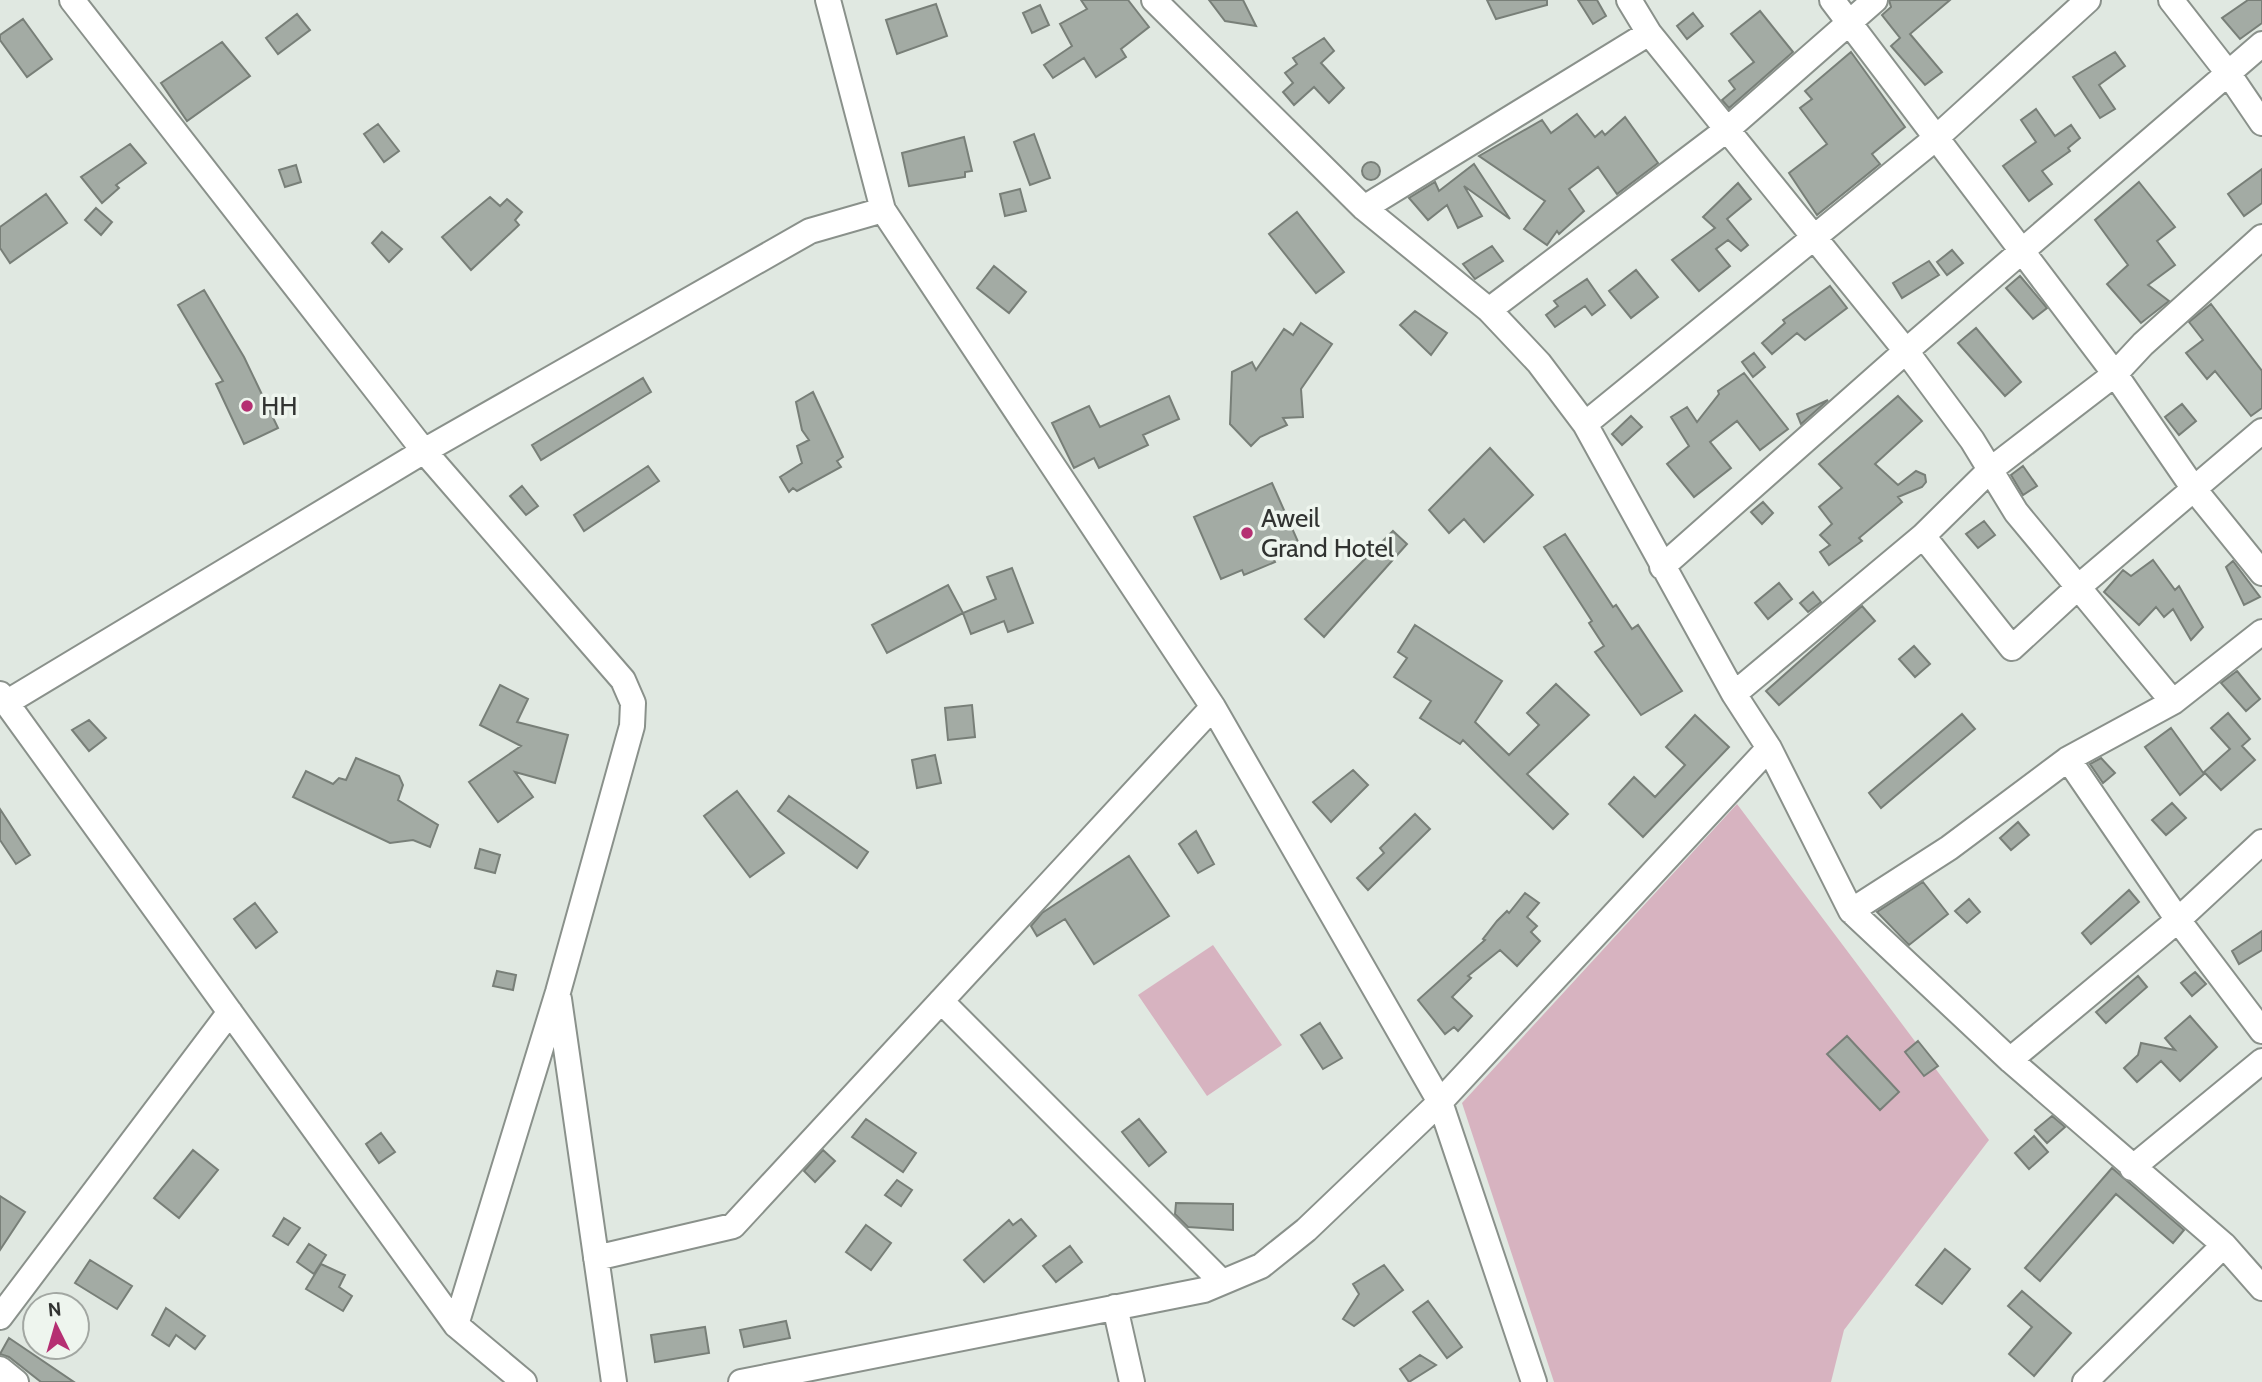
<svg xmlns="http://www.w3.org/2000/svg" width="2262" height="1382" font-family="Cabin,sans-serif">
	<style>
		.green { fill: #d7b3c0 }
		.building { fill: #a3aba4; stroke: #787f78; stroke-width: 2 }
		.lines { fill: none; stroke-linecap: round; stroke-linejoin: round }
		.minor-casing { stroke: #8a918b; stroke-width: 28 }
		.minor { stroke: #fff; stroke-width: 24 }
		.poi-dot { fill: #b52f72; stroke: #eef5ee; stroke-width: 2.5 }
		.labels { text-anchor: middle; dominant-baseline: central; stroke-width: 7; stroke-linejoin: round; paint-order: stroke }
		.poi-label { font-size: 26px; fill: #313331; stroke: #eef5ee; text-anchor: start }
	</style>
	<rect width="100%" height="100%" fill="#e0e8e1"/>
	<path class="green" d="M1737,804L1989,1140L1844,1330L1831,1382H1554L1462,1103Z
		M1213,945L1282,1045L1207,1096L1138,995Z"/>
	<path class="building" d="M1081,0H1128L1149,27L1121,49L1126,57L1096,77L1084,58L1053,78L1044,65L1072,46L1060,24L1087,9Z
		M1209,0H1243L1256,26L1225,21Z
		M1487,0H1547V5L1496,19Z
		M1578,0H1597L1606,16L1593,24Z
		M1889,0H1950L1910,34L1942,72L1925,85L1891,46L1900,38L1882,15L1891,7Z
		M2248,0H2262V23L2240,39L2222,18Z
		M936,4L947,36L897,54L886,20Z
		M1040,5L1049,25L1032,33L1023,13Z
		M1760,11L1793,52L1729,108L1722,100L1735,89L1729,81L1754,62L1731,34Z
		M1693,13L1703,26L1687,39L1677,26Z
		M297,14L310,30L278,54L266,38Z
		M23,19L52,59L27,77L0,40V35Z
		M1324,38L1334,51L1321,63L1344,88L1329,103L1314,87L1294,105L1283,92L1293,83L1285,73L1297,64L1293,58Z
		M222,42L250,76L187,121L161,83Z
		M1851,52L1905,127L1872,154L1880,164L1817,215L1789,173L1827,144L1800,108L1812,99L1805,91Z
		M2115,52L2125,66L2099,85L2115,109L2100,118L2073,77Z
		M2036,109L2055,136L2071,125L2080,138L2068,148L2070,151L2042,171L2052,184L2029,201L2003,166L2036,142L2021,120Z
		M1577,114L1595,137L1602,131L1605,135L1625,117L1658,163L1617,194L1598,167L1569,189L1584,211L1559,234L1557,231L1547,245L1524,229L1545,201L1479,156L1542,120L1551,133Z
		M378,124L399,151L384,162L364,134Z
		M1034,134L1050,178L1030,185L1014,142Z
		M964,137L972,171L965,172V177L909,186L902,153Z
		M130,144L146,163L116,185L119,188L102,203L81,177Z
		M1362 171a9 9 0 1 1 18 0a9 9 0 1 1-18 0Z
		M1474,164L1510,219L1464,186L1482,216L1458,228L1447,205L1428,220L1409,198L1435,182L1439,191Z
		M296,165L301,182L285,187L279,170Z
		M2262,169V203L2244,216L2228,194Z
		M2139,182L2175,227L2157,241L2175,265L2148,285L2169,301L2141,323L2107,284L2128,265L2095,220Z
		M1738,183L1751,199L1727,219L1748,245L1741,251L1728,240L1716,249L1730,266L1699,291L1672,260L1715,228L1703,217Z
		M1020,189L1026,211L1005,216L1000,194Z
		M46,194L67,223L10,263L0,248V227Z
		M490,197L500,206L507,199L522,212L515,220L519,225L471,270L442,237Z
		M96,208L112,222L101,235L85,220Z
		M1297,212L1344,272L1316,293L1269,234Z
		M382,232L402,249L389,262L372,243Z
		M1492,246L1503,261L1475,279L1463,264Z
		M1952,250L1963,263L1947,275L1937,262Z
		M1929,261L1939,275L1902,298L1893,283Z
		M994,266L1026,292L1009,313L977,288Z
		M1636,270L1658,297L1631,318L1609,291Z
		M2020,276L2047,308L2033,319L2006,288Z
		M1587,279L1605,305L1592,315L1585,306L1555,327L1546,315L1558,306L1554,301Z
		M1830,286L1847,308L1805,340L1797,333L1772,354L1762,343L1785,323L1783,320Z
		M204,290L244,357L278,428L244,444L216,384L223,381L178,305Z
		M2211,304L2262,371V408L2251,416L2215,371L2207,379L2186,353L2203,340L2189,322Z
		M1415,311L1447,333L1431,355L1400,325Z
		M1301,323L1332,344L1301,389L1303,417L1283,418L1287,425L1260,437L1251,446L1230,424L1232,372L1252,362L1256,370L1284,329L1293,335Z
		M1976,328L2021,382L2005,396L1958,343Z
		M1754,353L1765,367L1753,377L1742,362Z
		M1744,373L1788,429L1760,450L1737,421L1710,442L1731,468L1694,497L1667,464L1689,446L1671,417L1687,407L1697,422L1719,394L1718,391Z
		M643,378L651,392L541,460L532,445Z
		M813,392L843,457L837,461L841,467L797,491L793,488L789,492L780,477L802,463L797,446L809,440L802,430L796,402Z
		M1169,396L1179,419L1143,435L1148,445L1099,468L1094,458L1074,468L1052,423L1089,406L1100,427Z
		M1898,396L1922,421L1875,464L1898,485L1916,471L1925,475L1926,482L1922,487L1898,497L1902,502L1859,538L1862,541L1829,565L1820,552L1830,545L1820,535L1832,524L1819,507L1842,488L1819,464Z
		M1828,400L1801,424L1797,414Z
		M2182,404L2196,421L2179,435L2165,417Z
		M1631,416L1642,427L1622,445L1612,434Z
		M1490,448L1533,495L1484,542L1464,519L1449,533L1429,510Z
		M648,466L659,481L584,531L574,515Z
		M2023,466L2037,486L2023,495L2011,475Z
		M1272,483L1299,544L1272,556L1275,562L1244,575L1242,570L1221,579L1194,517Z
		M522,486L538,506L526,515L510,496Z
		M1763,502L1773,513L1762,524L1751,512Z
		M1984,521L1995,535L1978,548L1966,534Z
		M1393,531L1407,544L1324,637L1305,619Z
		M1565,534L1613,607L1616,605L1632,629L1638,625L1682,691L1641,715L1595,652L1604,646L1589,623L1592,621L1544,547Z
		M2153,560L2175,590L2179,586L2203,627L2191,640L2173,609L2164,617L2156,607L2139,625L2104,592L2123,570L2131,576Z
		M2233,561L2260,597L2244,605L2226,567Z
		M1012,568L1033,623L1008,632L1004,621L971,634L963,613L996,599L987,577Z
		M1779,583L1792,599L1768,619L1755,603Z
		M948,585L963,613L887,653L872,625Z
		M1813,592L1821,602L1808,612L1800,603Z
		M1862,606L1875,621L1779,705L1766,691Z
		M1415,625L1502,681L1475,722L1509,755L1539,725L1527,713L1556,684L1589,715L1527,774L1568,814L1553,829L1463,740L1460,744L1420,718L1431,701L1394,677L1407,658L1398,652Z
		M1914,646L1930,664L1915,677L1899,659Z
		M2237,671L2260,699L2246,711L2221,683Z
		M500,685L528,699L517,722L568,735L555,783L515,772L533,797L498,822L469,782L521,746L480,725Z
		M972,705L975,737L948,740L945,708Z
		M2228,713L2250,739L2242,746L2255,760L2221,790L2204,772L2230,749L2211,728Z
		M1962,714L1975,729L1881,808L1869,793Z
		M1695,715L1729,747L1643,837L1609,804L1634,777L1655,797L1685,765L1666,747Z
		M89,720L106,738L89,751L72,730Z
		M2171,728L2204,774L2180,795L2145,747Z
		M935,755L941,783L917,788L912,760Z
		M356,758L399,776L403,785L398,800L438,825L430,847L413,840L390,843L293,797L306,771L333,784L339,778L346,780Z
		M2101,758L2115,773L2103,783L2090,764Z
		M1353,770L1368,785L1331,822L1313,802Z
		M737,791L784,853L750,877L704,816Z
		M789,796L868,852L857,868L778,811Z
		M2172,803L2186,818L2166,835L2152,820Z
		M0,809L30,855L16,864L0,840Z
		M1415,814L1430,829L1368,890L1357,878L1384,853L1380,848Z
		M2018,822L2029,835L2011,850L2000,838Z
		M1196,831L1214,864L1198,873L1179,844Z
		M480,849L500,855L495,873L475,868Z
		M1129,856L1169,916L1094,964L1065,919L1037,936L1031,926L1042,913Z
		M1923,882L1948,914L1909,945L1877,912Z
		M2129,890L2139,902L2091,944L2082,933Z
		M1525,893L1539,903L1527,917L1537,926L1531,932L1540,941L1517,966L1500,950L1468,976L1471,978L1452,997L1472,1016L1458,1031L1454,1027L1445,1034L1418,1000L1485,940L1483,939L1497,921L1507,911L1509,913Z
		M1969,899L1980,912L1967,923L1955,911Z
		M255,903L277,932L256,948L234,919Z
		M2262,931V950L2239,964L2232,951Z
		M497,971L516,975L513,990L493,986Z
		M2195,972L2206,984L2192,996L2181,983Z
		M2138,976L2147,987L2106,1023L2096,1012Z
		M2190,1016L2217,1047L2180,1081L2161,1061L2137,1082L2124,1068L2138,1055L2141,1043L2175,1050L2165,1038Z
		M1320,1023L1342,1058L1323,1069L1301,1035Z
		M1847,1036L1899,1092L1880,1110L1827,1054Z
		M1918,1041L1938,1066L1924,1076L1905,1052Z
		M2052,1116L2065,1127L2047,1143L2035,1130Z
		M866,1119L916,1153L903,1172L852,1137Z
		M1139,1119L1166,1152L1149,1166L1122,1132Z
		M381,1133L395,1152L379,1163L366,1144Z
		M2034,1136L2048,1152L2029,1169L2015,1153Z
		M193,1150L218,1170L179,1218L154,1198Z
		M823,1150L835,1161L815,1182L804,1171Z
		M2112,1168L2184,1230L2173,1243L2116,1194L2040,1281L2025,1268Z
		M897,1180L912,1190L901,1206L885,1195Z
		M0,1196L25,1212L0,1250Z
		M1176,1203L1233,1204V1230L1188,1227L1175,1214Z
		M284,1218L300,1228L288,1245L273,1236Z
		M1021,1219L1036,1236L984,1282L964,1260L1009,1220L1013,1225Z
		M866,1225L891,1243L871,1270L846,1252Z
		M309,1244L326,1255L314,1274L297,1262Z
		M1070,1246L1082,1262L1056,1282L1043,1266Z
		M1945,1249L1970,1269L1942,1304L1916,1285Z
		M90,1260L132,1286L117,1309L75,1283Z
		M321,1264L345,1275L339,1287L352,1296L343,1311L306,1289Z
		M1384,1265L1403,1290L1354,1326L1343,1319L1359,1294L1353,1284Z
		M2022,1291L2071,1333L2034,1376L2009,1354L2032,1327L2008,1306Z
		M1428,1301L1462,1347L1447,1358L1413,1312Z
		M166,1308L205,1336L195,1349L176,1335L169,1346L152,1335Z
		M786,1321L790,1338L744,1347L740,1330Z
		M705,1327L709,1353L655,1362L651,1335Z
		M9,1338L74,1382H41L9,1357L0,1354Z
		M1420,1355L1436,1365L1409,1382L1400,1369Z"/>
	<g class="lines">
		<defs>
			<path id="minor" d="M72,0L424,451L623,680L633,703L632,726L558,992L456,1325
				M828,0L883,210L1213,707L1440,1102L1534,1382
				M1154,0L1364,208L1489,310L1539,363L1585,424L1734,694L1769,748L1851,911L2010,1060L2224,1245L2262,1288
				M1629,0L1649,33L1906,351L1972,440L2016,512L2173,702
				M1832,0L2115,374L2194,489L2262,573
				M2171,0L2228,73L2262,123
				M1364,208L1649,33
				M1489,310L1729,128L1875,0
				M1585,424L1936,138L2088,0
				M1923,536L2012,648L2076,589L2262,431
				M1662,567L1906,351L2262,44
				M0,694L456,1325L524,1382
				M1734,694L1923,536L1990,470L2115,374L2143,344L2262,237
				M6,703L424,451L810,231L883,210
				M2068,759L2178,920L2262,1031
				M1851,911L1949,848L2068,759L2173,702L2262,632
				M559,999L614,1382
				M941,1001L1222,1282
				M2010,1060L2178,920L2262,842
				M2132,1168L2262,1061
				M596,1258L733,1226L1213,707
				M1115,1307L1132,1382
				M0,1317L230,1012
				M0,1369L16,1382
				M741,1382L1204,1290L1261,1266L1306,1230L1440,1102L1769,748
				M2085,1382L2224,1245"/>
		</defs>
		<use href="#minor" class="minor-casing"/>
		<use href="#minor" class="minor"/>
	</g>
	<g class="poi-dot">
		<circle cx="247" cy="406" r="7"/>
		<circle cx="1247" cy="533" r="7"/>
	</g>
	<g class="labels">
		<g class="poi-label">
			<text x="261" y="406">HH</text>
			<text x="1261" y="518">Aweil<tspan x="1261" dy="30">Grand Hotel</tspan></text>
		</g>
	</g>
	<g transform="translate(56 1326) rotate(355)"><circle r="33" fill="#eef5ee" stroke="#a2a7a2" stroke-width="2"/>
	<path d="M0-5L12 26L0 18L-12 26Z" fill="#b52f72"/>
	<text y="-10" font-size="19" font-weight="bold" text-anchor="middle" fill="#313331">N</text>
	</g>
</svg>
